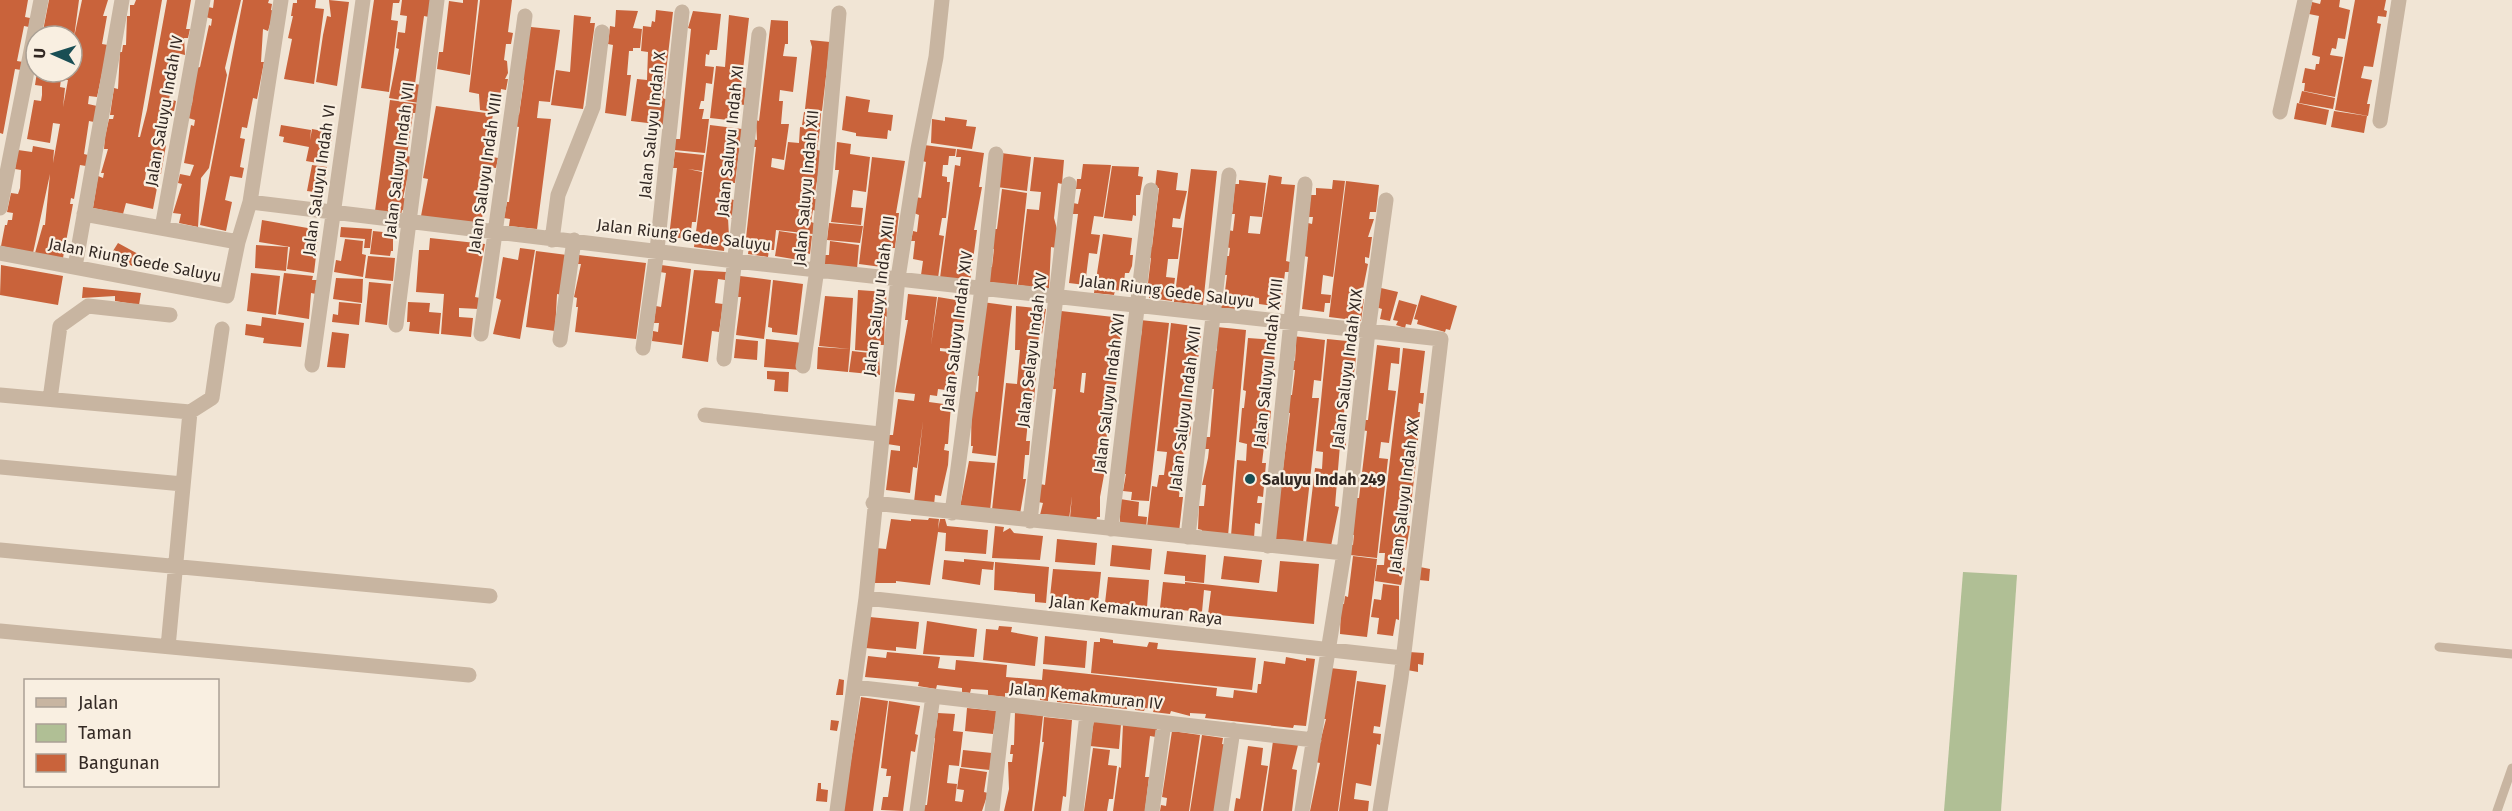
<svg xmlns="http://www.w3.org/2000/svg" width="2512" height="811" font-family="'Fira Sans',sans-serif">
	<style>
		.green { fill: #b0bf95 }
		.building { fill: #c9633b; fill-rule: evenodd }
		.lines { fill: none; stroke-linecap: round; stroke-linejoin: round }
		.lane { stroke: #c8b5a1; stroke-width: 9 }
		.street { stroke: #c8b5a1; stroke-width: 15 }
		.poi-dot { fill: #194e54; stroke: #f9efe1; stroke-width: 2 }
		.labels { text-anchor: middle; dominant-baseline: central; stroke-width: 4.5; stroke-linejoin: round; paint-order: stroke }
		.street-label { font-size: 16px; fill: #332924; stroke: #f9efe1 }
		.poi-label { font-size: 16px; font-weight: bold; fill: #332924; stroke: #f9efe1; text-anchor: start }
	</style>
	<rect width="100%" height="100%" fill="#f1e5d5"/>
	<path class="green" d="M1963,572L2017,575L2001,811H1944Z"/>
	<path class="building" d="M0,0H28L25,17L30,18L29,27L24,26L17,61L23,62L21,70L15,69L3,134L0,133Z
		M49,0H79L73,45L72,36H42Z
		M82,0H108L103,16H107L102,44L108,45L97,97L89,96L88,104L97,106L94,122L89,121L84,154L88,155L86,166L80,165L74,199L71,198L70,204H73L63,258L35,253L43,225H45L50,174L33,253L1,246L5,225H7L8,220H12L13,213L7,212L11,193L18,194L20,188L21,170L15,169L18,150L32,152L33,146L54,150L53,163L60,124L53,123L50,143L27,139L34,100L41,101L42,95V86L35,85L37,72H72V47ZM61,79L68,80L63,107L65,88L60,87Z
		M136,0H162L138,137H140L147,110L167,0H191L186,29H190L188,38H184L185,55L181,54L173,95L170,94L169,99L176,101L174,111L169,110L162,144L166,145L161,174L146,172L144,186L157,188L153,209L126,203L123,214L93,208L98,176L103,178L104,173H101L108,149H104L105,137L109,119H113L114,115H110L114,88L118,89L120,52H122L123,45H126L127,16H130V5H134Z
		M214,0H241L225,68L227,75L209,168L201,178L198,227L179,223L181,214L173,213L182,184L178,183L180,174L190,176L194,165L184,163L191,125L194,126L195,120L185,117L192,104L196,68L200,67L209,25L211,26L212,19L206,17L208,7L213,8Z
		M243,0H269L268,3L272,4L271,10L274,11L268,31L263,29L261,62H264L257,99L253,98L247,128L242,127L240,138L245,139L240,167L244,168L242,178L230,176L225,200L232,202L226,231L200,225Z
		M297,0H316L315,8L324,9L314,84L284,79L292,39L288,38L293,16H291L293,3H297Z
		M329,0L349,2L337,86L316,82L323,35L327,16L331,17Z
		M374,0H400L399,3H393L391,20L398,21L389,92L361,88Z
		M402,0H432L429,17L424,16L415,84L422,85L419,103L389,98L399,49L396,48L398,32L405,33L407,16L400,15Z
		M463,0H478L470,75L437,69L439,52H443L449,1L463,3Z
		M480,0H512L508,32L513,33L511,44H506L504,60L507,61L508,73L505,79H508L506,90L501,89L498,113L480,110L479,94L469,92Z
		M2321,0H2340L2339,7L2350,10L2345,39L2338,38L2336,49L2332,48L2330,55L2343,57L2335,97L2304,91L2305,83H2302L2305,68L2315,70L2316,64H2319L2320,57L2312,55L2319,16L2309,14L2312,2L2320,4Z
		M2355,0H2386L2384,10L2387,11L2386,17L2378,16L2377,23L2381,24L2373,67L2364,66L2361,78L2372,80L2367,104H2370L2368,116L2335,110Z
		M616,10L638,11L633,28L642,29L640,48H633V51H629L627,75H631L626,116L605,113L613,45L608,44L610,26L615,27Z
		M656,10L673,12L663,98L667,100L664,125L631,121L637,79L647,80L648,52L641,51L643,26L651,27L652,21L655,22Z
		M693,11L721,14L717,50H710L709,55L706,54L705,66L714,67L712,84L706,83L704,101H701L699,109H704L702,119H709L705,153L674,150L675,139H680L691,29L688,28Z
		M574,15L591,17L590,23H595L583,109L551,105L556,70L570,72Z
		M729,15L749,18L741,87L746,88L744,105L739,104L737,121L710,118L716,66L725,67Z
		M771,20L788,21V44H785L783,56L797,57L793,92L780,90L779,101H783L781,124H789L784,160L772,158L771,167L784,170L788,142L799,143L800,127L820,129L817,150L822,151L814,199H818L816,211L813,210L811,222L814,223L813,234L776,230L774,250H769L768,257L748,254L749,247H745L756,147H752L753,139L757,140L756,120L759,121Z
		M531,27L560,30L550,102L539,101L537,118L551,119L537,229L509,226L510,219L504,218L507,202H509L519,127L513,126L515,115H519L524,80H520L527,56L522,55Z
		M810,40L830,42L822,111L805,109L812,47Z
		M2302,91L2335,98L2333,109L2299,103Z
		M846,96L870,100L868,112L893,115L891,131L888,130L887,139L856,136V133L842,130Z
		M390,100L419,104L418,113H413L407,156L412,157L403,198L408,199L407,211L402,210L401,215L375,211Z
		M2297,103L2329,110L2326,125L2294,119Z
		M436,106L493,114L492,120L497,121L493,157L498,158L496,168L487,167L486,172L490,173L481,224L421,216L428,179L423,178Z
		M2334,111L2367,116L2364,133L2331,127Z
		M804,112L821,113L820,127L802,125Z
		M945,117L967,120L966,126L976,127L972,149L931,143L932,119L945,121Z
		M281,125L311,130L310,140L312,129L333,133L331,146L326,145L323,164L306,161L309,147L283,142L284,137L279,136Z
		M710,125L742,129L735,183H732L730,199L734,200L732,219L728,218L729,237H725L724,251L694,247Z
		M837,142L851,144L850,154L870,157L866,192L853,190L851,207L863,208L861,225L831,222L839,170H835Z
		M924,145L956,149L955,156H949L948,165H943L942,176L947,177V182H950L946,218H942L939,235L944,236L938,278L921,275L923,261L913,259L915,241H911L913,231L917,232L919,215L914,213L916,197L921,198L926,162L922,161Z
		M957,149L984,153L979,187H982L974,230H977L970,282L940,278L955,165L960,166L961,157H956Z
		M675,152L704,155L702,171L688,169L702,172L696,222H692L690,239L669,237L677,168H673Z
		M1001,153L1031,157L1027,191L997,187Z
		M872,157L905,161L896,213H899L895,248H891L889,268L859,264Z
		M1034,157L1064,160L1062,184L1058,183L1054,218L1057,229L1056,248L1051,247L1049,289L1018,285L1027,209L1039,210L1041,192L1030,191Z
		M1083,164L1111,165L1103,217L1094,216L1091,234L1100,235L1097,254L1089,253L1085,285L1069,283L1078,214H1072L1073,203L1078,204L1081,189H1076L1077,179H1081Z
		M312,165L327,167L323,193L307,191Z
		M1112,166L1139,167L1138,176L1143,177L1140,195H1136V216L1133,215L1132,221L1104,218Z
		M1191,169L1217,171L1203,305L1174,302Z
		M1157,170L1178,173L1176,190L1187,191L1180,219L1173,218L1172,227L1182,228L1178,259H1168L1166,277L1175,278L1172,301L1149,298L1150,293L1143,292L1145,283H1148L1151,258L1146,257L1147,247H1152L1159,188H1155Z
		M1269,175L1282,177L1281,184L1295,185L1286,261L1290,262L1289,272H1285L1281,307L1259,304V298L1251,297L1250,306L1242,305L1241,310L1218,308L1220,290L1225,291L1227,275H1223L1225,256H1229L1230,248L1226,247L1228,230L1233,231L1235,214H1232L1235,184H1239V180L1266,183L1262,217L1250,216L1248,233L1260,234Z
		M1333,180L1345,181L1333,277L1323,275L1321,294L1331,295L1330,303H1325L1324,312L1302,309L1308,257L1304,256L1308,223L1312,224L1313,217H1308L1311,195H1316V188L1332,189Z
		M1346,181L1379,185L1376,212H1370L1369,219H1374L1368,237H1372L1369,258L1365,257V263L1368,264L1361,299H1364L1361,321L1329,317Z
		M1002,189L1027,193L1017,285L986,282L989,267H992L994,249H989L992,229H997Z
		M262,220L319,230L314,273L287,269L290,247L259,242Z
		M829,223L863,226L860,243L827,240Z
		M341,227L372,229L370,248H364L365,239L340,237Z
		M373,231L393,233V251H391L390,256L370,254Z
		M779,231L812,236L810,254L806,253L805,261L775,256Z
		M1103,234L1132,238L1130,255H1133L1132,266L1129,273H1125L1123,291L1115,290L1114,295L1094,293Z
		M430,238L485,244L475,297L480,298L479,309L459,308V317L473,318L471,337L441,334L444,294L416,292L419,250H429Z
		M345,239L363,241L362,254L366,255L363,277L334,272L336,260L341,261Z
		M830,241L859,245L857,269L824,265L825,255H829Z
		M118,243L140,255L132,266L111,254Z
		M256,245L288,247L286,271L255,268Z
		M520,248L535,250L520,339L493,334L501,300L496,298L503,257L518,260Z
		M536,251L567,255L562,295L557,294L555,331L526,327Z
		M579,255L646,263L636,339L575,332L578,307H576L577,298L574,297L581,264H578Z
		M368,256L395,258L393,281L365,278Z
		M1,265L63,276L58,305L0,295Z
		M661,265L691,269L682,345L652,341L653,331L658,332L659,323H654L656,306L661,307L666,273L660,272Z
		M694,270L726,272L725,280L718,279L715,303L723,304L719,332L712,331L708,362L682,358Z
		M251,273L280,276L276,315L247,311Z
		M284,273L313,276L312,280H318L316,294L311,293L309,319L278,314Z
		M740,276L771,280L764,339L736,335L741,297H737Z
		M336,278L363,279L362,303L333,299Z
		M773,280L803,284L797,335L772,332V328L768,327Z
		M369,282L391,284L387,325L365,322Z
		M83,287L141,293L139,305L115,301V296L82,298Z
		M1381,288L1398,292L1390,321L1380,319L1382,309L1376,307Z
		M858,290L886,292L887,317L885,316L884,345H880L879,352L855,350Z
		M908,294L937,297L931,345L938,297L956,300V306L967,307L960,338L962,339L961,350L940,348V351L958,353L953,391L938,389L937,396L930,395L929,402L951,405L948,444H945L944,450L949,451L948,465L941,496L935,495L934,505L914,502L923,421L917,468L913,467L910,493L886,490L891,450L900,451V446L887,444L888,435H893L898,399L914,401L915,394L895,392L908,320H905Z
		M1421,295L1457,306L1450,330L1446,329L1445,332L1417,324L1418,320L1414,319Z
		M825,296L853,298L850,349L819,346Z
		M1399,300L1417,305L1411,325L1406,324L1405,328L1396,325L1398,321L1393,320Z
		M339,302L361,304L359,325L332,322L333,314L338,315Z
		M408,302L430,303L429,312L441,313L439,334L409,331L410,322H407Z
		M982,302L1012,306L996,456L972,453L973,446H971L972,391L978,392L979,376L974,375L975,364H979L980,360Z
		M1016,306L1046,309L1042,334H1039L1034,402L1030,401L1026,441H1030L1029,455H1025L1023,479H1026L1020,514L992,510L1006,383L1017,384L1020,350H1015Z
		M1061,311L1122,318L1120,342H1118L1117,348H1120L1116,385L1113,405H1110L1105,453H1108L1100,497V517H1097L1096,521L1070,518L1072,496L1069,519L1040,515L1043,503L1038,502L1040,484L1045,485L1056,389H1053ZM1082,373H1086L1084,393L1080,392Z
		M262,317L304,323L301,347L263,343L264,338L245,335L246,324L261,326Z
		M1140,320L1169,323L1149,501L1131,500L1132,492L1123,491L1126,474H1123L1137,336H1141L1142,330L1139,329Z
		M1171,323L1200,327L1201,335L1195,384H1193L1191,422L1187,421V425L1191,426L1190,436L1185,437L1179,497H1183L1179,532L1147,527L1152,486L1157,487L1159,475H1164L1167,452L1157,451Z
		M1217,327L1246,330L1228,536L1202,533V530L1198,529L1199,506H1204L1206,485H1202L1208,458L1209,449H1205L1206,437H1210L1214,389H1209L1213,351H1217Z
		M332,332L349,334L345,368L327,367Z
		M1293,336L1325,340L1321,381L1314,380L1312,398H1319L1303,543L1274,540L1290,413H1285L1287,395H1292L1295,370H1289L1290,360L1295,361L1296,344H1293Z
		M1248,338L1275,340L1274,376H1270L1268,410L1271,411L1270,421H1266L1265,428H1269L1268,446H1264L1262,463H1266L1263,497L1258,496L1257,503H1262L1260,524L1255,523L1254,538L1231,536L1237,460L1246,461L1247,444L1239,442L1242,408H1244L1246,391L1243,390Z
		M736,339L758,341L757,360L734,358Z
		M766,339L803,343L801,370L764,367Z
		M1327,339L1357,342L1355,368L1352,380L1349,379V383L1352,384L1351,396L1349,403L1345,402L1342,437H1346V446L1340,445L1335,506L1339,507L1331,546L1306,543L1315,468L1322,469L1323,452L1316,451Z
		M1377,345L1400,348L1399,364L1391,363L1388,390L1396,391L1389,443L1381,442L1379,458L1388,459L1377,558L1350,555L1348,544L1353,545L1354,535H1350L1354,498H1359L1367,431L1362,430L1363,420H1368Z
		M818,347L850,349L848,372L817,369Z
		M1403,348L1425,351L1420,393H1424L1423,404L1419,403L1418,412H1420L1417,453L1410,514H1407L1405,525L1410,526L1406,550H1403L1401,567L1405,568L1401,585L1375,581L1377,565H1384L1385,553H1379Z
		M852,351L879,354L880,375L849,372Z
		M767,371L789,372L788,392L774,391L775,380L767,379Z
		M969,461L995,463L990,511L960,507Z
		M1120,499L1139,502L1138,516L1147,517L1146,528L1120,525Z
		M929,518L939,519L938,529L940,519H945L947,526L988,530L986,554L945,551L946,533L938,532L930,585L896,581V583H873L876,548L886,549L891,519L911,521V519L928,520Z
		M995,526L1004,527L1003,532L1010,528L1014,533L1043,536L1040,560L992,558Z
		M1057,539L1097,543L1095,565L1055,562Z
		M1112,545L1152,549L1150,570L1110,566Z
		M1167,551L1206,555L1204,583L1185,581V576L1164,574Z
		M1224,556L1262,560L1259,583L1221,579Z
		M1353,556L1377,559L1367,637L1340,634L1341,604H1344L1345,596L1348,597Z
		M964,559L994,562L993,570L982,569L980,585L942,579L944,560L964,562Z
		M1280,561L1319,564L1314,624L1208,614L1211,591L1204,590L1202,612L1160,608L1163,582L1185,584V582L1277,592Z
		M995,562L1049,567L1046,603L1035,602V594L994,590Z
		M1420,567L1430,569L1429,581L1419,580Z
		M1053,569L1101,572L1098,601L1050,597Z
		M1108,577L1149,580L1147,607L1105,603Z
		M1383,584L1399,586V620L1396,619L1393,636L1377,634L1379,618L1371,617L1374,599L1381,600Z
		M870,617L919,622L916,649L896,647V651L866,648Z
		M927,621L977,629L974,657L923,654Z
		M999,626L1012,627L1011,632L1038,637L1035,666L983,660L986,629L998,630Z
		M1045,636L1087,641L1085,668L1043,664Z
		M1100,638L1113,640V643L1147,647L1149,642L1158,643L1157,649L1256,658L1252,690L1091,673L1094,642H1100Z
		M887,652L940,657L938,668L955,670L956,660L1007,665L1006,677L1042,680L1043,669L1217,688L1216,696L1233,698L1234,690L1257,693L1258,684H1261L1264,661L1285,664L1286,657L1306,661V658L1315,659L1306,726L1294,725L1293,728L1205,718L1206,714L1190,713V716L1171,711L1170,714L1153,712L1154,709L1145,708L1144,711L1135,710V706L1127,705V709L1057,702V699L1048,697V701L1040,700V696L1005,693V697L988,695V690L971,689L970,693L962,692V688L937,685L936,689L918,686L919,682L865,677L868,656L886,658Z
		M1409,652L1424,653L1423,665L1418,664V672L1407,670Z
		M1330,668L1357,671L1338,811H1310L1320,763L1315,762L1326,719H1322Z
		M839,679L844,680L843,695H836Z
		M1357,681L1386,685L1380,727L1374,726L1373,733L1381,734L1380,745L1377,744L1371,786L1356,783L1354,799L1369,801L1368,811H1339Z
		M861,697L888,701L873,811H843Z
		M889,701L920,706L915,734L918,735L915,752L911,751L903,811L881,810L883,797H888L891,776H886L887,769L881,768Z
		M967,708L997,711L993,734L965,731Z
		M1015,712L1043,716L1032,811H1004L1009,789L1008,762H1012L1013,754H1010L1011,745H1014Z
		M938,713L955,714L953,731L963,732L959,766L949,765L947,783L957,784L955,801L962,802L964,790L957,789L960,768L987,772L984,792L988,793L982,811H922L923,805H927L935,738H933L934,729H936Z
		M1044,717L1072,720L1066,797L1063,796L1061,811H1034L1044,742H1042Z
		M831,720L839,721L837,731L830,730Z
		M1094,720L1121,724L1119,749L1090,746Z
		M1123,724L1157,728L1156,737L1150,736L1145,777H1149L1145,811H1113L1119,767L1121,768Z
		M1172,731L1200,735L1189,811H1160L1161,805L1166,806L1167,798L1162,797Z
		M1202,735L1223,738L1222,744L1227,745L1219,811H1190Z
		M1273,741L1298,745L1292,769L1297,770L1292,811H1263Z
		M1248,746L1263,748L1261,765L1268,766L1261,811H1234L1236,798L1240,799Z
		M1093,748L1110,750L1108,765L1117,766L1113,799H1109L1107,811H1084Z
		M963,750L992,753L990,770L961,767Z
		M818,783H821V789L828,790L827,802L816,801Z"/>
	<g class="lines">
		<path class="lane" d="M2439,647L2512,654
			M2497,811L2512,768"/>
		<path class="street" d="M2280,112L2305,0
			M2380,121L2399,0
			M250,202L281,0
			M0,208L41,0
			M84,214L238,242
			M162,228L203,0
			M552,240L558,195L593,107L602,32
			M0,253L227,296L238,242L250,202L735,261L1441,339L1401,678L1380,811
			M75,267L122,0
			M396,325L437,0
			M481,334L525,16
			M560,340L574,240
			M643,348L657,250L682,12
			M724,359L759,34
			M312,365L363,0
			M803,366L817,269L839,13
			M0,395L190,412L212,398L222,329
			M50,399L60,326L88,306L170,315
			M705,415L880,434
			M0,467L183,484
			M873,503L1344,553
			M952,513L982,288L996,154
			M1030,521L1069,184
			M1111,529L1151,190
			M1188,537L1229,175
			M1268,546L1305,184
			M0,550L490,596
			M866,598L1403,658
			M0,631L469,675
			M168,647L190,412
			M854,687L1314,740
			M837,811L866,598L898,278L918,149L936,57L942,0
			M917,811L933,696
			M992,811L1004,705
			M1076,811L1087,714
			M1152,811L1164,723
			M1221,811L1233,730
			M1302,811L1344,553L1368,331L1386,200"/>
	</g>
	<circle class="poi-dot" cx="1250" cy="479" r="6"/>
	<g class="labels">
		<g class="street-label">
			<text transform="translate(164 111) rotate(-80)">Jalan Saluyu Indah IV</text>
			<text transform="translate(652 125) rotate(-84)">Jalan Saluyu Indah X</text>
			<text transform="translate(730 141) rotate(-84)">Jalan Saluyu Indah XI</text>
			<text transform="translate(399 160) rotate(-83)">Jalan Saluyu Indah VII</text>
			<text transform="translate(485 173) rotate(-82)">Jalan Saluyu Indah VIII</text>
			<text transform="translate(319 180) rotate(-82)">Jalan Saluyu Indah VI</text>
			<text transform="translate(806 188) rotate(-85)">Jalan Saluyu Indah XII</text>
			<text transform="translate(684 235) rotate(7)">Jalan Riung Gede Saluyu</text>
			<text transform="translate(135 260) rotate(11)">Jalan Riung Gede Saluyu</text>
			<text transform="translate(1167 291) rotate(7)">Jalan Riung Gede Saluyu</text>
			<text transform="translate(879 296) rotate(-83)">Jalan Saluyu Indah XIII</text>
			<text transform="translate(957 331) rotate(-83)">Jalan Saluyu Indah XIV</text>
			<text transform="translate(1032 350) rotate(-83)">Jalan Selayu Indah XV</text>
			<text transform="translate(1268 363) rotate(-84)">Jalan Saluyu Indah XVIII</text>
			<text transform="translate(1347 369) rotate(-83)">Jalan Saluyu Indah XIX</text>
			<text transform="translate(1109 393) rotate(-83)">Jalan Saluyu Indah XVI</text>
			<text transform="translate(1185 408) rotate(-83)">Jalan Saluyu Indah XVII</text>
			<text transform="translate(1404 496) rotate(-83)">Jalan Saluyu Indah XX</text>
			<text transform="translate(1136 610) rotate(6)">Jalan Kemakmuran Raya</text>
			<text transform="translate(1086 696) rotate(6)">Jalan Kemakmuran IV</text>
		</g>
		<g class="poi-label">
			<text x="1262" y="479">Saluyu Indah 249</text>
		</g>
	</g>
	<rect x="24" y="679" width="195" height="108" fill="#f9efe1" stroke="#aaa095" stroke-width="1.5"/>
	<rect x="36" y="698" width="30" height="9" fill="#c8b5a1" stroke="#aaa095" stroke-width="1.5"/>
	<text x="78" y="709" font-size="18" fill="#332924">Jalan</text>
	<rect x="36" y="724" width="30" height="18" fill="#b0bf95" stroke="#aaa095" stroke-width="1.5"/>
	<text x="78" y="739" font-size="18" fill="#332924">Taman</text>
	<rect x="36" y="754" width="30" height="18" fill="#c9633b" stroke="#aaa095" stroke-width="1.5"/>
	<text x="78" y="769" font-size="18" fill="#332924">Bangunan</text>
	<g transform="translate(54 54) rotate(273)"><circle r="28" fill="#f9efe1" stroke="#aaa095" stroke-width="1.5"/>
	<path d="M0-4.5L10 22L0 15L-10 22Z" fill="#194e54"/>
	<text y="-9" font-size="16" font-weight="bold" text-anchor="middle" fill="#332924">U</text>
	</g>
</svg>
